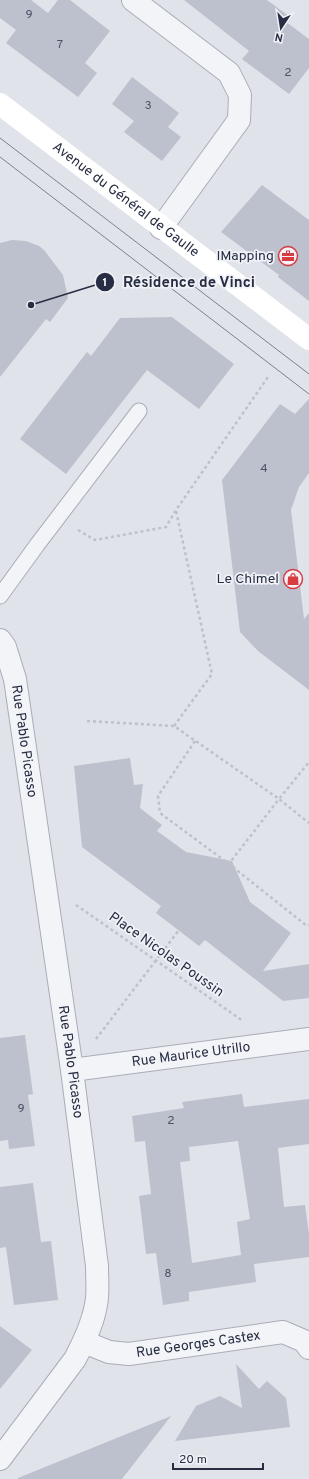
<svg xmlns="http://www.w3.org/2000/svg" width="309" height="1479" font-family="Overpass,sans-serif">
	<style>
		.building { fill: #bdc1cd; fill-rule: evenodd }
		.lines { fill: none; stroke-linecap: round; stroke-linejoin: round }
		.lane-casing { stroke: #a8adb8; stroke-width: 17 }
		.street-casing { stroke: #a8adb8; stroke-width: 24 }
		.path { stroke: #bec1c9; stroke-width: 2.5; stroke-dasharray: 3 3; stroke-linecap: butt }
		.lane { stroke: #f3f4f8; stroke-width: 15 }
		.street { stroke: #f3f4f8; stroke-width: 22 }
		.secondary { stroke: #fff; stroke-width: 22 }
		.tram { stroke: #788095; stroke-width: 1 }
		.labels { text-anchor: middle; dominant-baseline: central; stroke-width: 3.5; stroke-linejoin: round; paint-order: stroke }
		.number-label { font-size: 12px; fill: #4c5366 }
		.street-label { font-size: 14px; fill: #272e43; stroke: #f0f2f7 }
		.poi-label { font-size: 14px; fill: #272e43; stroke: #f0f2f7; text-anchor: end }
		.leader { fill: none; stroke: #272e43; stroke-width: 1.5 }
		.callout-dot { fill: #272e43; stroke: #f0f2f7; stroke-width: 1.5 }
		.mark-label { font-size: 12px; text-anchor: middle; font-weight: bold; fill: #fff }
		.callout-label { font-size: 15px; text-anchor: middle; font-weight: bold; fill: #272e43; stroke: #f0f2f7; stroke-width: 3.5; stroke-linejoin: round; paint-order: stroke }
	</style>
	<rect width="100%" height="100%" fill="#e0e3ea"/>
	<path class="building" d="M0,0H31L48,13L58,0H70L110,31L85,63L97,73L78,97L6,43L16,30L0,18Z
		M184,0H267L290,17L286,22L309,39V68L289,94L242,59L249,51Z
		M132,77L179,113L168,127L181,137L162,161L124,132L134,121L112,104Z
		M262,185L309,220V301L278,277L279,275L221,232Z
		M12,240L26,241L39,246L44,250L63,275L68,298L50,322L46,319L0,377V243Z
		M172,317L234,364L199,409L147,370L66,474L20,439L87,352L91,356L120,318Z
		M309,399V473L299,487L291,510L304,619L309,613V690L258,651L240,632L222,480L280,404L295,414Z
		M130,758L134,785L143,784L140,808L162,825L157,831L186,852L232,861L250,902L291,933L263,971L309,964V998L283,1001L205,940L199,946L156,913L161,906L82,847L74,766Z
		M25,1035L33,1094L28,1095L35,1146L9,1149L8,1140L0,1141V1038Z
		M242,1094L244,1107L309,1099V1144L278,1148L284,1207L305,1205L309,1234V1257L254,1264L256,1282L189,1292V1301L163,1305L156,1253L146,1254L139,1196L151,1194L145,1141L135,1142L132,1116L184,1108L182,1102ZM238,1141L250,1219L237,1222L241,1255L192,1263L180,1162L190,1161L189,1147Z
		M33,1183L41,1242L51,1241L58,1300L14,1305L6,1247L0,1248V1187Z
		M0,1326L32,1350L0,1389Z
		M236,1364L259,1389L267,1381L286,1398L290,1427L175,1441L196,1406L220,1396L242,1408Z
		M171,1416L122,1479H18V1478Z"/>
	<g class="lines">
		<defs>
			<path id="lane" d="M0,596L37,545L139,411"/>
			<g id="street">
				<path d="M133,0L229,73L240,95L239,120L161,228"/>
				<path id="s1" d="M0,640L5,647L15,679L72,1070L97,1266C97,1277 98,1287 97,1298C95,1319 85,1340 75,1359L0,1459"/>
				<path id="s2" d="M72,1070L309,1039"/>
				<path id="s3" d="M84,1342L109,1352L129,1354L283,1332L304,1341L309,1348"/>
			</g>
		</defs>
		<use href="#lane" class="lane-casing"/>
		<use href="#street" class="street-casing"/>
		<path class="path" d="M78,530L95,540L166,527L176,510L268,377
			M87,721L174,726L279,799L309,762
			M174,726L212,674L176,511
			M195,741L158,796L160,813L229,864L307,926L309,925
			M228,865L279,799L309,823
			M76,905L243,1021
			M96,1039L179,930"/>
		<use href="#lane" class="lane"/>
		<use href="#street" class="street"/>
		<path class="secondary" id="s4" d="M0,104L309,339"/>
		<path class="tram" d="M0,138L309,374
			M0,157L309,394"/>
	</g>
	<defs>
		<symbol id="office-ring" viewBox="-11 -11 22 22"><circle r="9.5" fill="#f0f2f7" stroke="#d93b40" stroke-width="1.5"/><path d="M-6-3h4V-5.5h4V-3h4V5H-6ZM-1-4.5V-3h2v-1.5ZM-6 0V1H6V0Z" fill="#d93b40"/></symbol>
		<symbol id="shop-ring" viewBox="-11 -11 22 22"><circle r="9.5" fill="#f0f2f7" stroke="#d93b40" stroke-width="1.5"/><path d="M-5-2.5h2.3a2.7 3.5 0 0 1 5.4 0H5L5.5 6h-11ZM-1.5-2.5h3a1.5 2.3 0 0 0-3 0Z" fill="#d93b40"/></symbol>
	</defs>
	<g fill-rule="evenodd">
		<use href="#office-ring" x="277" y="245" width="22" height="22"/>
		<use href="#shop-ring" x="282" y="568" width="22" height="22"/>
	</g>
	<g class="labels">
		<g class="number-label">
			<text x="29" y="15">9</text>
			<text x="60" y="45">7</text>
			<text x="288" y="73">2</text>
			<text x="148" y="106">3</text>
			<text x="264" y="469">4</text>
			<text x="21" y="1109">9</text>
			<text x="171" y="1121">2</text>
			<text x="168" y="1274">8</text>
		</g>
		<g class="street-label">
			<text stroke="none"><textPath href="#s4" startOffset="158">Avenue du Général de Gaulle</textPath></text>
			<text stroke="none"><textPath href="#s1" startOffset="105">Rue Pablo Picasso</textPath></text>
			<text transform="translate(166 955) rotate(35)">Place Nicolas Poussin</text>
			<text stroke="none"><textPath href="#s2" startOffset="120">Rue Maurice Utrillo</textPath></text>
			<text stroke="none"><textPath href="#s1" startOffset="429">Rue Pablo Picasso</textPath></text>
			<text stroke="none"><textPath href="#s3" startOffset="117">Rue Georges Castex</textPath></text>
		</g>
		<g class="poi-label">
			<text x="274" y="256">IMapping</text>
			<text x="279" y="579">Le Chimel</text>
		</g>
	</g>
	<path class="leader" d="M31 305L105 282"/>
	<g class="callout-dot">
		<circle cx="31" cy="305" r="4"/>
		<circle cx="105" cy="282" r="10"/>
	</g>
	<g class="mark-label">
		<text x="105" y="286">1</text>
	</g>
	<g class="callout-label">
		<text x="189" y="287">Résidence de Vinci</text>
	</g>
	<g transform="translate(281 28) rotate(192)" stroke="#f0f2f7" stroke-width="3" paint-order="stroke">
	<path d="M0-3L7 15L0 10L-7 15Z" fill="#272e43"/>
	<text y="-6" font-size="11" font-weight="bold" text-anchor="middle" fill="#272e43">N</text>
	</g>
	<path d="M173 1463v6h90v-6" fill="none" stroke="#272e43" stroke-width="2"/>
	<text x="179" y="1463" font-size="12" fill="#272e43" stroke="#f0f2f7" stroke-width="3" paint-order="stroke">20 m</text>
</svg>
